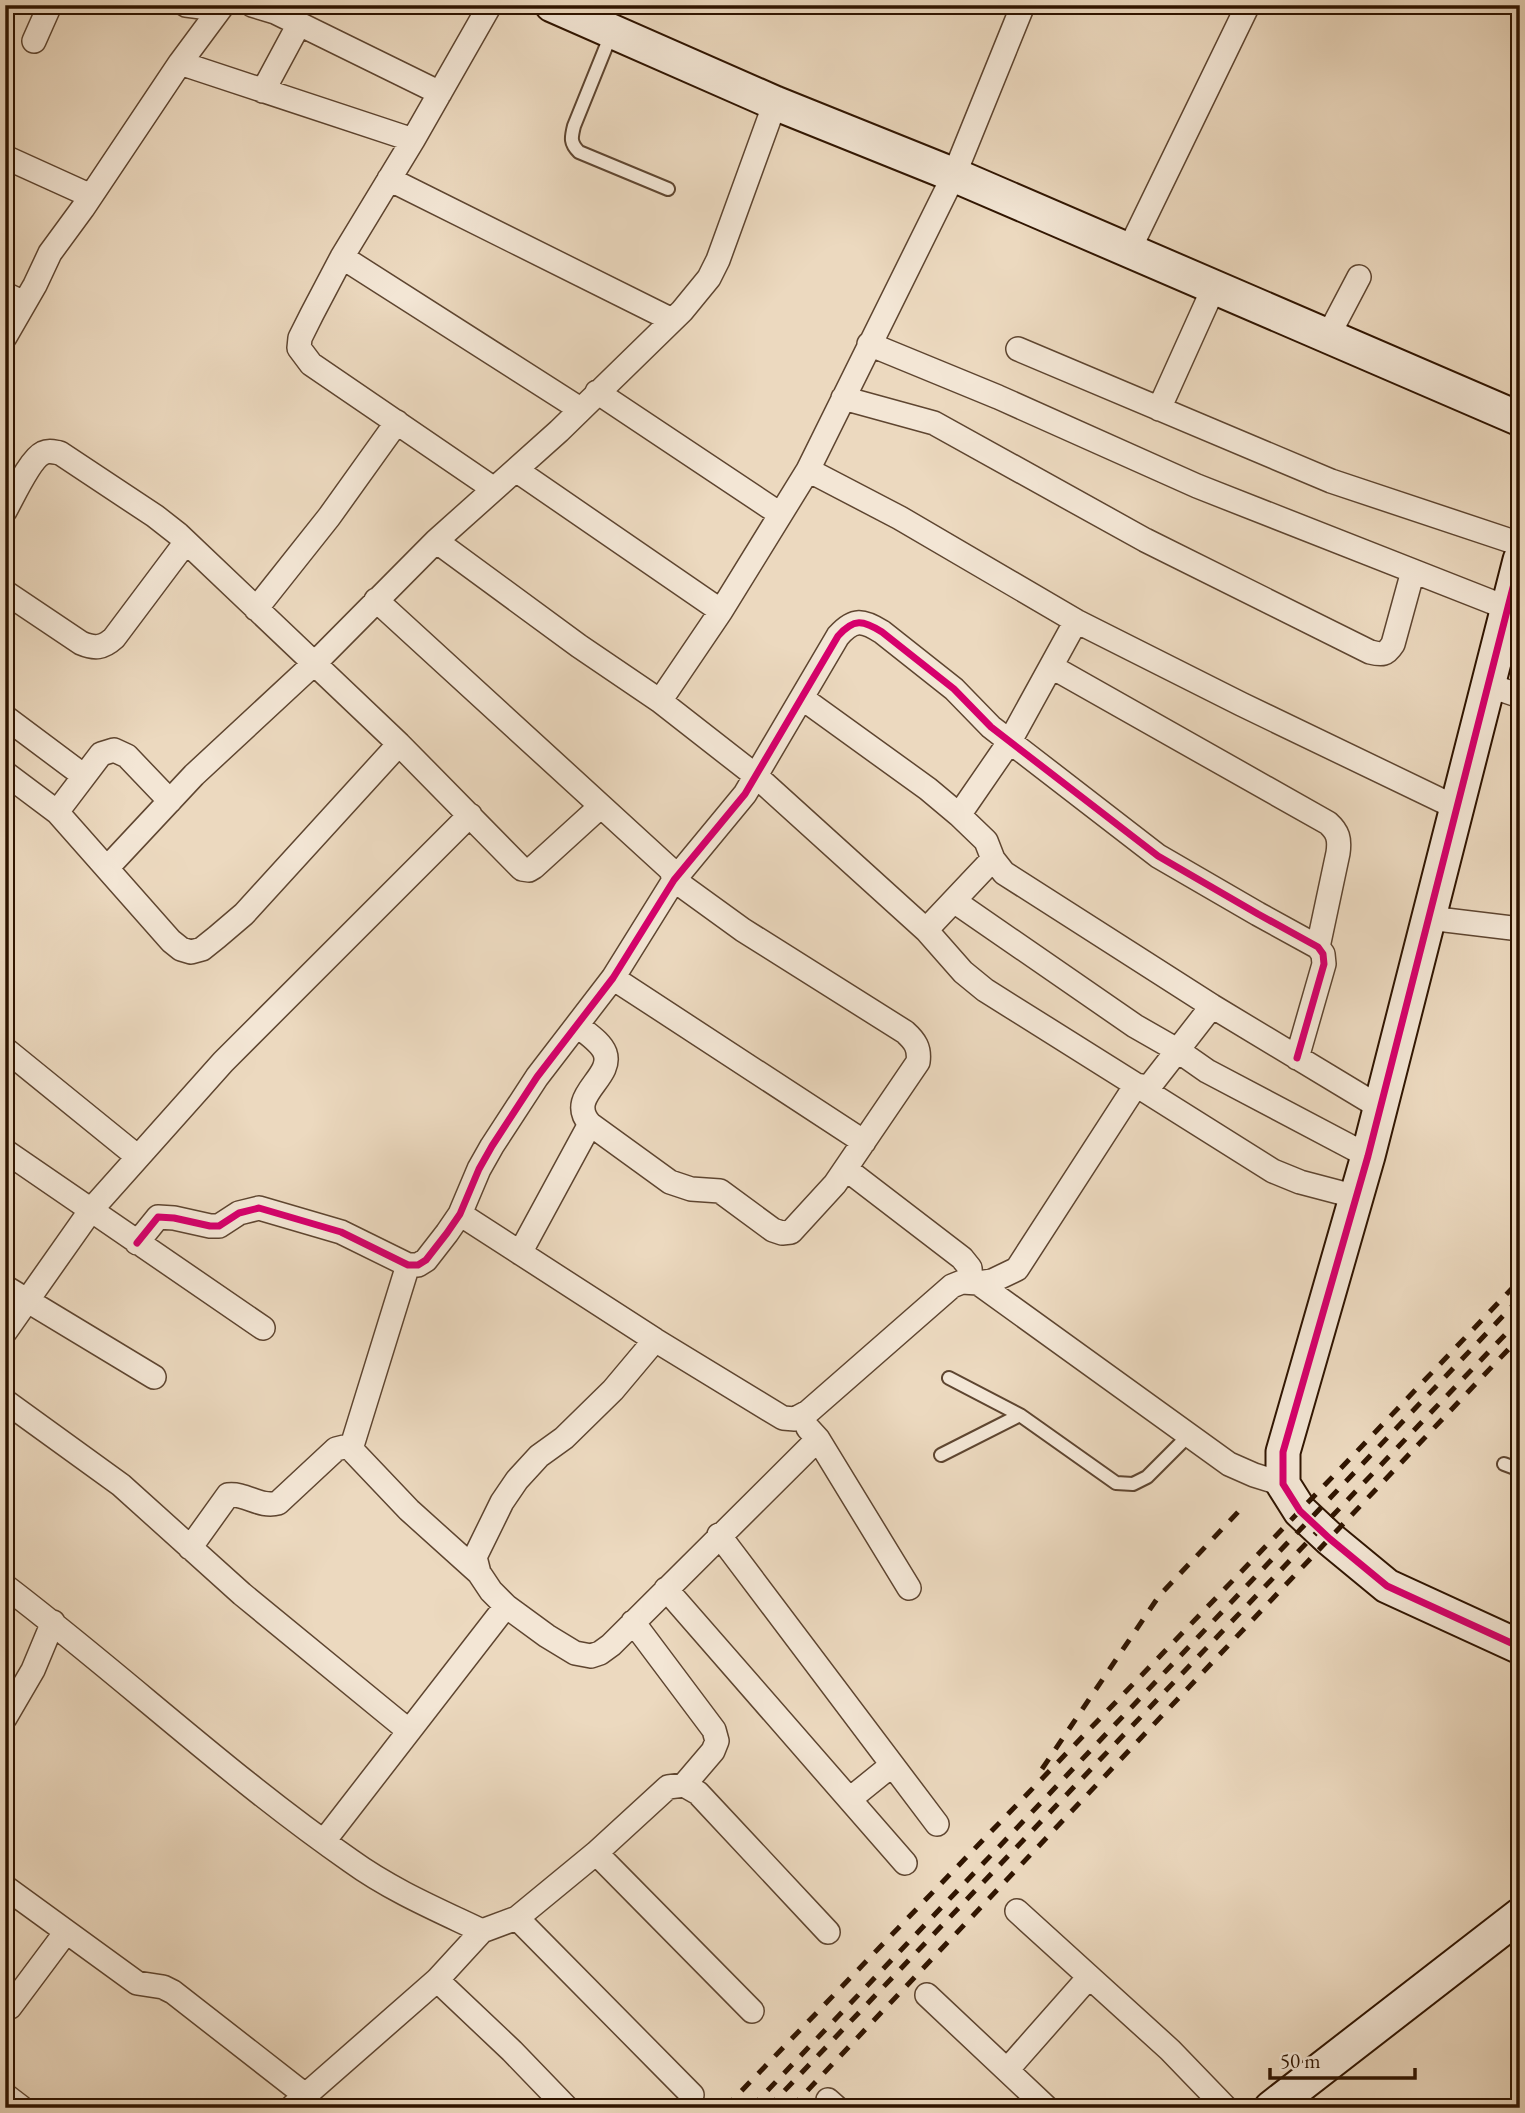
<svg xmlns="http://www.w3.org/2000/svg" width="1525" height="2113" font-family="'EB Garamond',serif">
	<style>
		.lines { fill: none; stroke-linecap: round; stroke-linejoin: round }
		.lane-casing { stroke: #5e4530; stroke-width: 16 }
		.street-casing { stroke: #5e4530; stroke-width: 26 }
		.secondary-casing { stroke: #2f1400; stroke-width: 37 }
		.lane { stroke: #f3e6d5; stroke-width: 12 }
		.street { stroke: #f3e6d5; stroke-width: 23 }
		.secondary { stroke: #f3e6d5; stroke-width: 33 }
		.rail { stroke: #2f1400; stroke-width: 5; stroke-dasharray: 12 12; stroke-linecap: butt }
		.cycleway-casing { stroke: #f3e6d5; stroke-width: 11 }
		.cycleway { stroke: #d6006c; stroke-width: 7 }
	</style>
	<rect width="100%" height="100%" fill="#ecd9bf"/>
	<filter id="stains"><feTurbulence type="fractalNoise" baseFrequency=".00286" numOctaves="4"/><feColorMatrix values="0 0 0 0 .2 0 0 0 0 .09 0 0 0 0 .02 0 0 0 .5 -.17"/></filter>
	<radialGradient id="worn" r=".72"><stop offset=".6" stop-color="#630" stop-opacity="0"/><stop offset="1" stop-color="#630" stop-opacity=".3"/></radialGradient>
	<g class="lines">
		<defs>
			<path id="lane" d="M612,32L574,126C571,138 570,143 579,152L668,189
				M949,1378L1020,1415L1116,1483L1133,1484L1147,1477L1189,1435
				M941,1455L1020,1415
				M1504,1464L1520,1470"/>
			<path id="street" d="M186,5L209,8L220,5
				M252,5L275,12L440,93
				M490,5L413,140L342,257L312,314L300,338L299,348L311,364L494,489
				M34,41L50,5
				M180,63L413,140
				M263,91L299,24
				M5,157L91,196
				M389,179L672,320
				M1129,250L1248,5
				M342,257L580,409
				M5,294L24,303
				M1328,336L1359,277
				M5,337L35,285L50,253L83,208L180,63L223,5
				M869,344L998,397L1197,486L1520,613
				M1018,349L1331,481L1520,544
				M597,392L780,514
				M843,398L934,423L1145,540L1370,652C1382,655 1386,655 1393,644L1413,571
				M1159,409L1214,287
				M516,470L721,611
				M808,470L900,518L1076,621L1241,704L1457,808
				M5,511C13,497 30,459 43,453C49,450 54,452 60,453L155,516L178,534L399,744L522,869L529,870L534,867L601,806
				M436,541L579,646L660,701L756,776L926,930L963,972L985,990L1273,1171L1300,1182L1357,1197
				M5,592L81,643C95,649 103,648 114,638L186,542
				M376,600L671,870L674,880L743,930L905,1032C915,1041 920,1048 918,1062L835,1184L791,1232L782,1233L773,1230L720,1191L691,1189L670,1182L590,1124C565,1096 614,1078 605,1053C601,1042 586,1033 577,1025
				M256,609L329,517L397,422
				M1052,667L1328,823C1338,832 1340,839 1338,853L1318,947
				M1488,685L1520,696
				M802,698L928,789L959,815L986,841L993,859L1004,873L1212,1006L1381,1108
				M660,701L721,611L808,470L954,175L1023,5
				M5,717L84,776
				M5,773L57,812L171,941L181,949L191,952L202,949L217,937L244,914L399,744
				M57,812L101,754L114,750L127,756L170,801
				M959,815L1010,741L1076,621
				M108,867L194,775L319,659L436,541L559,431L682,311L709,278L718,260L775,103
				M954,901L1135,1026L1177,1050L1207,1071L1368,1156
				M1429,918L1520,929
				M926,930L993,859
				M613,978L864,1142
				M5,1049L138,1157
				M5,1151L263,1328
				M846,1169L962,1258L970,1268L971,1282
				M460,1214L655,1340L783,1418L795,1419L808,1412L952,1286L962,1282L978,1283L1229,1464L1254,1475L1283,1484
				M137,1243L158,1217L174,1218L210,1226H219L239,1213L259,1208L341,1232L408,1265H418L426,1260L447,1233L460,1214L479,1169L492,1146L537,1077L613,978L674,880L745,794L838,636C854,618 863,620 882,632L954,689L991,727L1158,856L1258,914L1318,947L1323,954L1324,964L1297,1058
				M520,1253L590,1124
				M978,1283L992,1281L1017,1269L1136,1085L1149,1087L1212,1006
				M5,1287L154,1377
				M5,1332L91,1210L223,1062L470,815
				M655,1340L613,1390L564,1438L539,1456L517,1480L502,1502L475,1557L479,1573L491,1591L506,1606L547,1636L575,1653L591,1656L600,1653L611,1645L818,1439
				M5,1401L121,1485L242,1594L409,1731
				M808,1428L818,1439L909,1588
				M351,1449L408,1265
				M719,1535L937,1824
				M190,1548L228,1495C246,1493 260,1508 278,1503L336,1449L344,1447L351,1449L409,1510L479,1573
				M5,1586C122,1675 230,1777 351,1861C391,1890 438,1910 482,1931
				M666,1589L905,1863
				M633,1622L714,1730L717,1741L713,1751L684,1785
				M5,1718L33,1670L53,1622
				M850,1799L892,1765
				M324,1841L506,1606
				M596,1853L752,2011
				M5,1887L137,1983L163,1987L173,1992L305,2095
				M1017,1911L1170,2050L1226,2108
				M517,1918L692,2095
				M437,1980L512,2051L567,2108
				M927,1995L1047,2108
				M10,2007L66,1932
				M1007,2070L1089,1977
				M5,2095L22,2108
				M828,2100L837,2108
				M291,2108L437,1980L482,1931L517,1918L596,1853L668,1787L684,1785L698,1793L828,1932"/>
			<path id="secondary" d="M552,5L775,103L954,175L1520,419
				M1520,560L1368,1156L1283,1452V1484L1300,1511L1330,1539L1387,1586L1520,1647
				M1271,2108L1520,1915"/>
		</defs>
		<use href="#lane" class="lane-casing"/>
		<use href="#street" class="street-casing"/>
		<use href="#secondary" class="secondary-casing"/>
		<use href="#lane" class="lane"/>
		<use href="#street" class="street"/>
		<use href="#secondary" class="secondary"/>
		<path class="rail" d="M1042,1769L1159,1596L1239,1511
			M725,2108L1343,1466L1520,1280
			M751,2108L1520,1298
			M768,2108L1520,1319
			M791,2108L1520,1337"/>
		<defs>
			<path id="cycleway" d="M1520,560L1368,1156L1283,1452V1484L1300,1511L1330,1539L1387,1586L1520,1647
				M137,1243L158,1217L174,1218L210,1226H219L239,1213L259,1208L341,1232L408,1265H418L426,1260L447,1233L460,1214L479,1169L492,1146L537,1077L613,978L674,880L745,794L838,636C854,618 863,620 882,632L954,689L991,727L1158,856L1258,914L1318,947L1323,954L1324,964L1297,1058"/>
		</defs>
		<use href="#cycleway" class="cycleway-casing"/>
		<use href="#cycleway" class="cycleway"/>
	</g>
	<rect width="1525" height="2113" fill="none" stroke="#ecd9bf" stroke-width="28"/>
	<rect x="7" y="7" width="1511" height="2099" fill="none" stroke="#2f1400" stroke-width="3.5"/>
	<rect x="14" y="14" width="1497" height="2085" fill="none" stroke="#2f1400" stroke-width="2"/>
	<path d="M1270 2068v10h145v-10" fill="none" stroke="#2f1400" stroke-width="3.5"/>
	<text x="1280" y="2068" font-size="21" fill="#2f1400" stroke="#f3e6d5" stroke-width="5" paint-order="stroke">50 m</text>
	<rect width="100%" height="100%" filter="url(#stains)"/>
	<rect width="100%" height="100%" fill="url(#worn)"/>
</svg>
